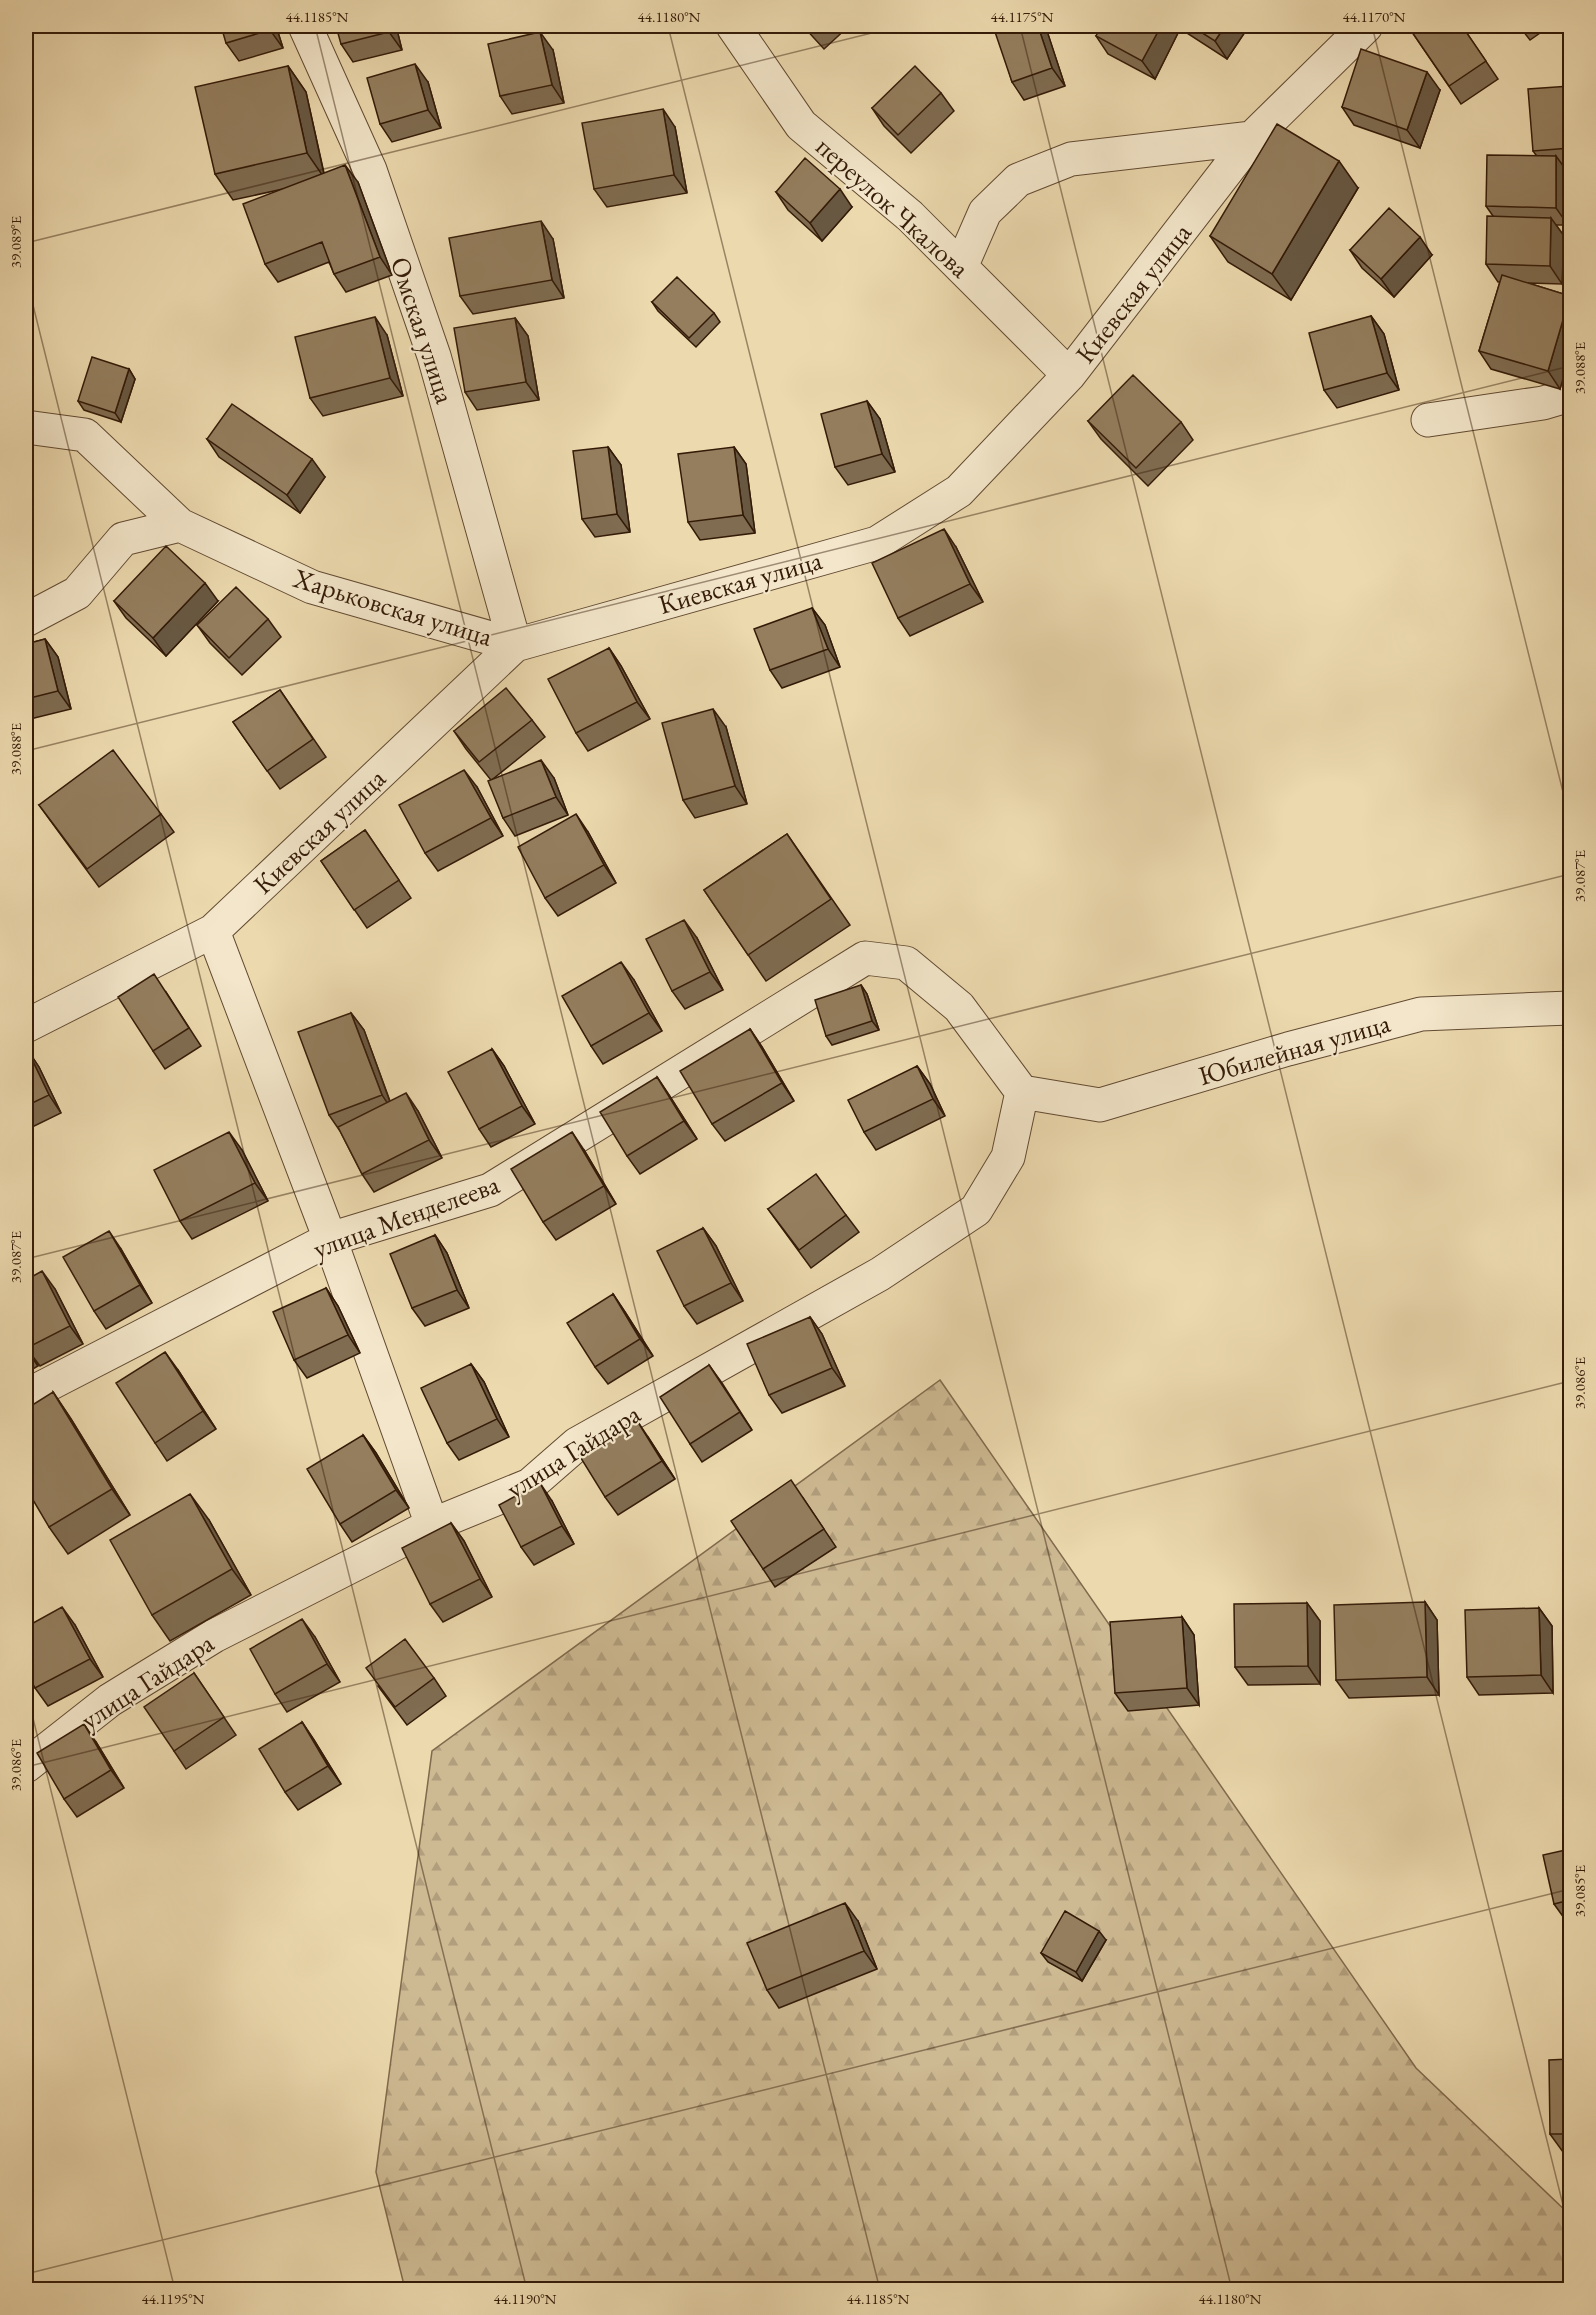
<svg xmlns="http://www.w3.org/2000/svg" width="1596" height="2315" font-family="'EB Garamond',serif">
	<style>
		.forest { fill: url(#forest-firs); stroke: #806a4d; stroke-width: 1.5 }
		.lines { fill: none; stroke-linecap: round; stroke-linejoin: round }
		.minor-casing { stroke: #624a32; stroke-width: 35 }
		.minor { stroke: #f3e6ca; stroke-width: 33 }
		.wall { fill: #7f6c51; stroke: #341b08; stroke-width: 1.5 }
		.shaded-wall { fill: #685842; stroke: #341b08; stroke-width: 1.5 }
		.building { fill: #947e5e; stroke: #341b08; stroke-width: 1.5 }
		.ticks { fill: none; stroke: #341b08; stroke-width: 1.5; stroke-opacity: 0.45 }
		.labels { text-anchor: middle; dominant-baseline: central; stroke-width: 4.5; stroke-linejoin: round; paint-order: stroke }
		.street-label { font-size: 27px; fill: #341b08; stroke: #f3e6ca }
		.neatline { fill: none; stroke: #341b08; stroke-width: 2 }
		.ticks-label { font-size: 15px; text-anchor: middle; fill: #341b08 }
	</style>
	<defs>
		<pattern id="forest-firs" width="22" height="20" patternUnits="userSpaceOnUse" patternTransform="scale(1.5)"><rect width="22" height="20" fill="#cdb992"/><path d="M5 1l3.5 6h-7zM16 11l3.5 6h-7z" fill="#b19e7c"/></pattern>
	</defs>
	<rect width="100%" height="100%" fill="#ecd9ae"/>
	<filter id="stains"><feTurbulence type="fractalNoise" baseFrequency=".00333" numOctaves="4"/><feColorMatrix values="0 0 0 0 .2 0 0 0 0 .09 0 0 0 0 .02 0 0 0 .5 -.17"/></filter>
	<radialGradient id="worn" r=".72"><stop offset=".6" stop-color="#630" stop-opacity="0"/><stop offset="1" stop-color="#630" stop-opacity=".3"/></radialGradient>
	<path class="forest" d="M940,1380L1416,2068L1570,2215V2289H405L376,2172L432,1751Z"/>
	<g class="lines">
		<defs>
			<path id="minor" d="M305,26L370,170L434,356L515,645
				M733,26L801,125L910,216L1069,375
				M961,267L985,212L1018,180L1071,159L1252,138
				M1428,420L1543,403L1570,395
				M26,427L85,435L180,525
				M26,620L77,593L123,539L180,525L312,587L515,645
				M213,931L330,1239L432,1525
				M26,1026L213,931L515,645L877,543L959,491L1069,375L1252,138L1366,26
				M1022,1092L1100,1105L1288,1049L1421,1014L1570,1008
				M26,1396L330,1239L490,1190L865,958L906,963L959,1007L1022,1092
				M26,1766L110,1700L214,1636L432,1525L530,1485L577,1444L880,1274L976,1210L1008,1157L1022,1092"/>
		</defs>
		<use href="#minor" class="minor-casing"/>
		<use href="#minor" class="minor"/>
	</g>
	<path class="wall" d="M276,26L283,48L239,61L226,43Z
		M396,26L402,50L353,62L341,44Z
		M803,26H849L824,49Z
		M996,26H1043L1047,31L1065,86L1024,100L1012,82Z
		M1176,26H1249L1227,59Z
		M1462,26L1498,79L1461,104L1412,32Z
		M1519,26H1550L1530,40Z
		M1178,33L1155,79L1108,54L1096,36Z
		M553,50L564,103L512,114L500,96Z
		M288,66L306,92L324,173L358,182L392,275L346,292L334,274L329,262L278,282L265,264L283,189L233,200L215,174Z
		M428,82L441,128L392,142L380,124Z
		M1570,86V167H1564L1569,174L1568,225H1556L1564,236L1562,284L1528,283L1570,296V355L1560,389L1491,369L1479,351L1500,282H1498L1486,264L1493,216L1486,206L1536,155L1533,151Z
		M1440,90L1420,148L1354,125L1342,107Z
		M941,93L954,111L911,153L884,126L872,108Z
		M675,127L687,193L607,207L594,189Z
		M1358,188L1291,300L1228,262L1210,236Z
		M776,192L852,207L822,241L788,210Z
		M553,239L564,298L473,314L460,296Z
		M1350,250L1432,255L1394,297L1362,268Z
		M652,302L714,313L720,322L696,347L658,311Z
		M1371,316L1384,334L1399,390L1337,408L1324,390Z
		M515,318L528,336L539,400L477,410L465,392Z
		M387,335L403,396L323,416L310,398Z
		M129,369L135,379L121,422L84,410L78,401Z
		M867,401L880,419L895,472L848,485L835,467Z
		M1088,421L1181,422L1193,440L1148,486L1101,439Z
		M207,439L325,477L300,513L219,457Z
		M608,447L621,465L630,532L595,537L582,519Z
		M734,447L746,464L755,533L700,540L688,522Z
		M956,547L983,602L910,636L898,618Z
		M114,601H218L166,656L126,618Z
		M812,608L825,625L840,667L782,688L770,670Z
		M268,619L281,637L242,675L210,643L197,625Z
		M45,639L58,657L71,709L26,720V644Z
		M609,648L621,666L650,719L588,751L576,733Z
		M280,690L326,757L280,789L233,722Z
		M532,720L545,737L493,779L554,778L568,815L515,836L503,818L491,780L466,749L454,731Z
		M726,727L747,804L695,818L683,800Z
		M477,787L503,836L438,871L425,853Z
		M39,805L161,814L174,832L99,887Z
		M365,830L411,898L367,928L321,861Z
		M588,832L616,883L558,916L545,898Z
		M787,834L850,925L766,981L704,890Z
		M697,938L723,990L685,1009L672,991Z
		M634,980L662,1031L603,1064L591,1046Z
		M861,985L867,994L879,1030L832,1045L826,1036Z
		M166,992L201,1046L165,1069L153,1051Z
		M351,1013L364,1030L390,1101L418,1111L442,1158L374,1192L362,1174L340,1131L329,1115Z
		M750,1029L762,1047L794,1101L725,1141L712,1124Z
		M26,1049H27L39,1067L61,1113L26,1130Z
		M492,1049L504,1066L535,1124L491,1147L479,1129Z
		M917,1066L930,1084L945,1116L876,1150L864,1132Z
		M657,1077L669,1095L697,1139L640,1174L627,1156Z
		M242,1150L268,1201L192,1239L180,1221Z
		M584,1150L616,1204L556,1240L543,1222Z
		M768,1209L846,1215L859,1232L811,1268Z
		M703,1228L716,1246L743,1301L697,1324L684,1306Z
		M435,1235L447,1253L469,1308L425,1326L412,1308Z
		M121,1249L152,1303L106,1329L94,1311Z
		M26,1280L55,1289L83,1344L40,1366L31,1354L38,1366L26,1373Z
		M326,1288L338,1306L360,1353L307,1378L294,1360Z
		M613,1294L625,1312L653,1356L608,1384L595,1367Z
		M810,1317L822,1334L845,1386L782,1413L769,1395Z
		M471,1364L484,1382L509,1437L459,1460L447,1443Z
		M709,1365L752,1430L702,1462L690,1444Z
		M178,1370L216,1429L167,1461L155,1443Z
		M53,1392L71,1419L130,1515L68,1554L49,1527Z
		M363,1435L376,1453L409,1508L352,1542L340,1524Z
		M648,1437L675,1479L618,1515L605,1497Z
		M803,1498L836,1547L775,1587L763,1569Z
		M552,1501L574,1544L534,1565L521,1547Z
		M209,1520L251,1595L170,1641L152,1615Z
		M451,1523L464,1541L492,1597L443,1622L430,1604Z
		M1425,1602L1437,1620L1439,1695L1349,1698L1336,1680Z
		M1307,1603L1320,1621V1684L1248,1685L1235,1667Z
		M1539,1608L1552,1626L1553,1693L1479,1695L1467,1677Z
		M1182,1617L1194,1635L1199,1705L1128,1711L1115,1693Z
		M75,1625L103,1677L48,1706L35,1688Z
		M315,1637L340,1682L287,1712L275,1694Z
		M194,1673L236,1735L186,1769L174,1751Z
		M434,1678L446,1696L407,1725L378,1686Z
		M302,1722L314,1740L341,1784L298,1810L285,1792Z
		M96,1742L124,1788L77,1817L64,1799Z
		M1570,1849V1921L1567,1922L1554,1904Z
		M858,1921L877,1969L779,2008L767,1990Z
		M1106,1940L1082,1981L1048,1962L1041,1953Z
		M1570,2059V2151L1563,2152L1550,2134Z"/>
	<path class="shaded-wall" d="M269,26H276L283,48L270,30Z
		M388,26H396L402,50L389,32Z
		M1038,26H1043L1047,31L1065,86L1052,68Z
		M1161,26H1173L1178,33L1155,79L1142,61Z
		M1225,26H1249L1227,59L1215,41Z
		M540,32L553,50L564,103L552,85Z
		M415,64L428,82L441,128L428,110Z
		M288,66L306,92L325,179L307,153Z
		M1427,72L1440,90L1420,148L1407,130Z
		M663,109L675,127L687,193L674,175Z
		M1556,156L1569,174L1568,225L1556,208Z
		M1339,161L1358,188L1291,300L1272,274Z
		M345,165L358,182L392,275L380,257Z
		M840,189L852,207L822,241L810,223Z
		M1551,218L1564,236L1562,284L1550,266Z
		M541,221L553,239L564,298L552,280Z
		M1420,237L1432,255L1394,297L1381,279Z
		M1570,296V355L1560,389L1548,371Z
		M1371,316L1384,334L1399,390L1387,373Z
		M375,317L387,335L403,396L390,378Z
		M515,318L528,336L539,400L526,382Z
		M129,369L135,379L121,422L115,413Z
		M867,401L880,419L895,472L882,454Z
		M608,447L621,465L630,532L617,514Z
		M734,447L746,464L755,533L743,515Z
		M312,459L325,477L300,513L287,495Z
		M944,529L956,547L983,602L970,584Z
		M205,583L218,601L166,656L153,638Z
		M812,608L825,625L840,667L828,649Z
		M45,639L58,657L71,709L58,691Z
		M609,648L621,666L650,719L637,702Z
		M713,709L726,727L747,804L735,786Z
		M541,760L554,778L568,815L556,797Z
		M464,770L477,787L503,836L491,818Z
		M576,814L588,832L616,883L604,865Z
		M684,920L697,938L723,990L710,972Z
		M621,962L634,980L662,1031L649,1013Z
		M861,985L867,994L879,1030L872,1021Z
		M351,1013L364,1030L394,1113L382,1095Z
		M750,1029L762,1047L794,1101L782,1083Z
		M27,1049L39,1067L61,1113L49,1095Z
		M492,1049L504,1066L535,1124L522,1106Z
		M917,1066L930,1084L945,1116L933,1099Z
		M657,1077L669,1095L697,1139L684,1121Z
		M406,1093L418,1111L442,1158L429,1140Z
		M229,1132L242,1150L268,1201L255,1183Z
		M572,1132L584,1150L616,1204L604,1186Z
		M703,1228L716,1246L743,1301L731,1283Z
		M109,1231L121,1249L152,1303L140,1285Z
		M435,1235L447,1253L469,1308L457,1290Z
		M42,1271L55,1289L83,1344L70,1326Z
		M326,1288L338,1306L360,1353L348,1335Z
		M613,1294L625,1312L653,1356L640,1339Z
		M810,1317L822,1334L845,1386L832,1368Z
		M26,1343L27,1348L38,1366L26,1349Z
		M165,1352L178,1370L216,1429L203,1411Z
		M471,1364L484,1382L509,1437L497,1419Z
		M709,1365L722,1383L752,1430L740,1412Z
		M53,1392L71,1419L130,1515L112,1489Z
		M636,1419L648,1437L675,1479L662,1461Z
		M363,1435L376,1453L409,1508L396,1490Z
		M540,1483L552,1501L574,1544L562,1526Z
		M190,1494L209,1520L251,1595L232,1569Z
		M451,1523L464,1541L492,1597L480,1579Z
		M1425,1602L1437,1620L1439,1695L1427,1677Z
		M1307,1603L1320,1621V1684L1308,1666Z
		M62,1607L75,1625L103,1677L90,1659Z
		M1539,1608L1552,1626L1553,1693L1541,1675Z
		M1182,1617L1194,1635L1199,1705L1187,1688Z
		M302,1619L315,1637L340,1682L327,1664Z
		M302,1722L314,1740L341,1784L328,1766Z
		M84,1724L96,1742L124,1788L111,1770Z
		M845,1903L858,1921L877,1969L864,1951Z
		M1099,1931L1106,1940L1082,1981L1076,1972Z"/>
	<path class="building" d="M221,26H269L270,30L226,43Z
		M336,26H388L389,32L341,44Z
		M807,26H818L812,31Z
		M993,26H1038L1052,68L1012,82Z
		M1101,26H1161L1142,61L1096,36Z
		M1191,26H1225L1215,41Z
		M1421,26H1462L1486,61L1449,86L1412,32Z
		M540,32L552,85L500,96L488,44Z
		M1361,49L1427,72L1407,130L1342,107Z
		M415,64L428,110L380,124L367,78Z
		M288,66L307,153L215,174L195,87Z
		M915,66L941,93L898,135L872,108Z
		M1570,86V148L1533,151L1528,89Z
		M663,109L674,175L594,189L582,123Z
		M1277,124L1339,161L1272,274L1210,236Z
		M1487,155L1556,156V208L1486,206Z
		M805,158L840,189L810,223L776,192Z
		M345,165L380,257L334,274L322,242L265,264L243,204Z
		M1389,208L1420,237L1381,279L1350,250Z
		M1487,216L1551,218L1550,266L1486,264Z
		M541,221L552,280L460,296L449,238Z
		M1502,275L1570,296L1548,371L1479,351Z
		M677,277L714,313L689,338L652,302Z
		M1371,316L1387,373L1324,390L1309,333Z
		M375,317L390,378L310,398L295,337Z
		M515,318L526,382L465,392L454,328Z
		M92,357L129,369L115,413L78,401Z
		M1133,375L1181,422L1136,468L1088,421Z
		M867,401L882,454L835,467L821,414Z
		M232,404L312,459L287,495L207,439Z
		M608,447L617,514L582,519L573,451Z
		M734,447L743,515L688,522L678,454Z
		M944,529L970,584L898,618L872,563Z
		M166,546L205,583L153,638L114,601Z
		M236,587L268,619L229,658L197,625Z
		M812,608L828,649L770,670L754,629Z
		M45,639L58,691L26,699V644Z
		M609,648L637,702L576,733L548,679Z
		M506,688L532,720L479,762L454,731Z
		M280,690L313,739L267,771L233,722Z
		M713,709L735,786L683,800L662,723Z
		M113,750L161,814L87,869L39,805Z
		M541,760L556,797L503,818L488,781Z
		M464,770L491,818L425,853L399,805Z
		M576,814L604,865L545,898L518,847Z
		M365,830L399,880L354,910L321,861Z
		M787,834L831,899L748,955L704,890Z
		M684,920L710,972L672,991L646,939Z
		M621,962L649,1013L591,1046L562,996Z
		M154,974L189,1028L153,1051L118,997Z
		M861,985L872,1021L826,1036L815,1000Z
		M351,1013L382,1095L329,1115L298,1032Z
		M750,1029L782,1083L712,1124L680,1071Z
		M26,1049H27L49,1095L26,1106Z
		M492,1049L522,1106L479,1129L448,1072Z
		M917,1066L933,1099L864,1132L848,1100Z
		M657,1077L684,1121L627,1156L600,1112Z
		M406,1093L429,1140L362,1174L338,1127Z
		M229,1132L255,1183L180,1221L154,1170Z
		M572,1132L604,1186L543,1222L511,1169Z
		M816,1174L846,1215L799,1250L768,1209Z
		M703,1228L731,1283L684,1306L657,1251Z
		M109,1231L140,1285L94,1311L63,1257Z
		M435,1235L457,1290L412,1308L390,1254Z
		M42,1271L70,1326L27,1348L26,1345V1280Z
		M326,1288L348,1335L294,1360L273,1312Z
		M613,1294L640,1339L595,1367L567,1323Z
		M810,1317L832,1368L769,1395L747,1344Z
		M165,1352L203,1411L155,1443L116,1383Z
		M471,1364L497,1419L447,1443L421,1388Z
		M709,1365L740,1412L690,1444L660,1397Z
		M53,1392L112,1489L49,1527L26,1488V1409Z
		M636,1419L662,1461L605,1497L579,1455Z
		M363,1435L396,1490L340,1524L307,1469Z
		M791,1480L824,1529L763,1569L731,1521Z
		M540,1483L562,1526L521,1547L499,1505Z
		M190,1494L232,1569L152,1615L110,1540Z
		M451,1523L480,1579L430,1604L402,1548Z
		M1425,1602L1427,1677L1336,1680L1334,1605Z
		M1307,1603L1308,1666L1235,1667L1234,1604Z
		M62,1607L90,1659L35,1688L26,1670V1627Z
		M1539,1608L1541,1675L1467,1677L1465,1610Z
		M1182,1617L1187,1688L1115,1693L1110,1622Z
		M302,1619L327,1664L275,1694L250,1649Z
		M405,1639L434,1678L395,1707L366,1668Z
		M194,1673L224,1717L174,1751L144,1707Z
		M302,1722L328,1766L285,1792L259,1749Z
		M84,1724L111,1770L64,1799L37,1753Z
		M1570,1849V1900L1554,1904L1543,1855Z
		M845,1903L864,1951L767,1990L747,1943Z
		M1065,1911L1099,1931L1076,1972L1041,1953Z
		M1570,2059V2134H1550L1549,2060Z"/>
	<path class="ticks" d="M315,26L880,2290M668,26L1232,2290M1020,26L1570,2233M1372,26L1570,820M26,243L900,26M26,277L527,2290M26,751L1570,366M26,1259L1570,874M26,1690L175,2290M26,1767L1570,1381M26,2274L1570,1889"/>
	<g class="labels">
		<g class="street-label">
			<text transform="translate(893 207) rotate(42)">переулок Чкалова</text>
			<text transform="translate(1133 293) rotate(-52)">Киевская улица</text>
			<text transform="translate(423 330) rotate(72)">Омская улица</text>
			<text transform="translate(740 582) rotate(-16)">Киевская улица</text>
			<text transform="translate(393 607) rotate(17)">Харьковская улица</text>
			<text transform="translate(319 831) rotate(-43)">Киевская улица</text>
			<text transform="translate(1294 1049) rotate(-16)">Юбилейная улица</text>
			<text transform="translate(406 1216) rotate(-20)">улица Менделеева</text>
			<text transform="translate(573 1451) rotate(-32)">улица Гайдара</text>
			<text transform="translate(147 1681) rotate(-33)">улица Гайдара</text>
		</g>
	</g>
	<rect width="1596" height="2315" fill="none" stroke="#ecd9ae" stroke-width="66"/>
	<rect x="33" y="33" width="1530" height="2249" class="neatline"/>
	<g class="ticks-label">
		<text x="317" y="22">44.1185°N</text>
		<text x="669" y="22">44.1180°N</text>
		<text x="1022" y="22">44.1175°N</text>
		<text x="1374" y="22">44.1170°N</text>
		<text transform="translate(16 242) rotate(-90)" y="5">39.089°E</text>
		<text transform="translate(1580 368) rotate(-90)" y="5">39.088°E</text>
		<text transform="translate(16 749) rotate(-90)" y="5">39.088°E</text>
		<text transform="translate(1580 876) rotate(-90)" y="5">39.087°E</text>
		<text transform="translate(16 1257) rotate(-90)" y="5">39.087°E</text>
		<text transform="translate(1580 1383) rotate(-90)" y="5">39.086°E</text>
		<text transform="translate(16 1765) rotate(-90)" y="5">39.086°E</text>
		<text transform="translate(1580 1891) rotate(-90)" y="5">39.085°E</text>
		<text x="173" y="2304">44.1195°N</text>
		<text x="525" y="2304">44.1190°N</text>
		<text x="878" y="2304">44.1185°N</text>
		<text x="1230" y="2304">44.1180°N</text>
	</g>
	<rect width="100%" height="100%" filter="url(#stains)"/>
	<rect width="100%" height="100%" fill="url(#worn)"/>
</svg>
